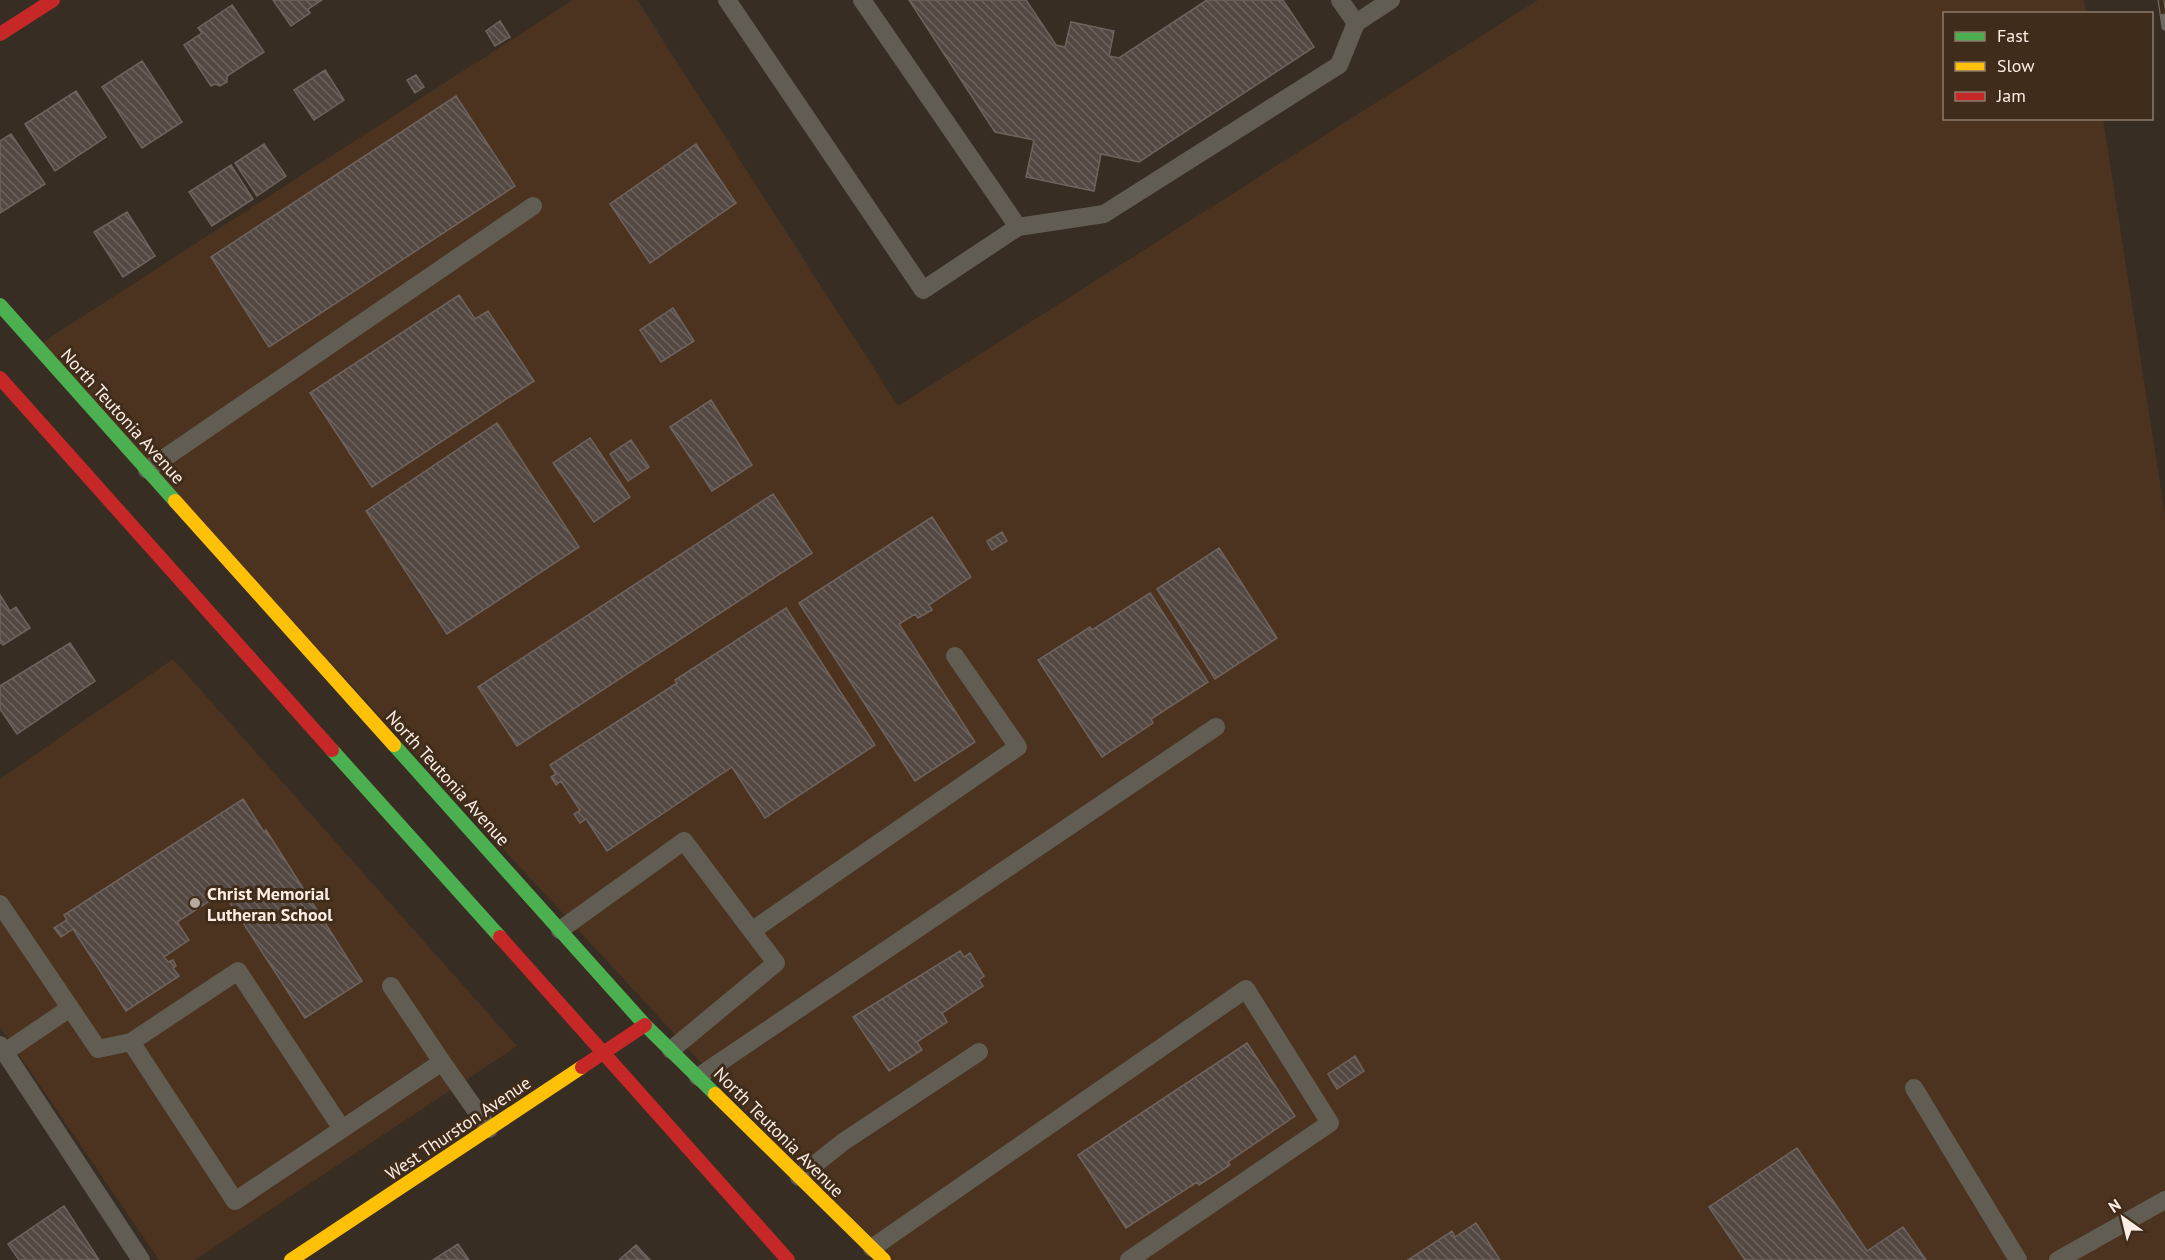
<svg xmlns="http://www.w3.org/2000/svg" width="2165" height="1260" font-family="'PT Sans',sans-serif">
	<style>
		.built { fill: #4b3320 }
		.building { fill: url(#building-back-hatch); stroke: #6f635e; stroke-width: 1.5 }
		.lines { fill: none; stroke-linecap: round; stroke-linejoin: round }
		.lane { stroke: #625d52; stroke-width: 18 }
		.fast { stroke: #4caf50; stroke-width: 14 }
		.slow { stroke: #ffc107; stroke-width: 14 }
		.jam { stroke: #c62828; stroke-width: 14 }
		.rail-casing { stroke: #6f685f; stroke-width: 7 }
		.rail { stroke: #402c1b; stroke-width: 4.5; stroke-dasharray: 14; stroke-linecap: butt }
		.poi-dot { fill: #b7aaa0; stroke: #402c1b; stroke-width: 2 }
		.labels { text-anchor: middle; dominant-baseline: central; stroke-width: 6; stroke-linejoin: round; paint-order: stroke }
		.street-label { font-size: 18px; fill: #fceee4; stroke: #402c1b }
		.poi-label { font-size: 18px; font-weight: bold; fill: #fceee4; stroke: #402c1b; text-anchor: start }
	</style>
	<defs>
		<pattern id="building-back-hatch" width="6" height="6" patternUnits="userSpaceOnUse" patternTransform="scale(1.5)"><rect width="6" height="6" fill="#534842"/><path d="M-1 5l2 2M0 0l6 6M5-1l2 2" fill="none" stroke="#6d635d"/></pattern>
	</defs>
	<rect width="100%" height="100%" fill="#382d23"/>
	<path class="built" d="M573,0H637L898,406L1538,0H2084L2086,13L1944,14V118L2103,119L2165,515V1260H884L37,346Z
		M173,659L517,1046L195,1260H159L0,1027V779Z"/>
	<path class="building" d="M273,0H322L308,9L310,13L291,26Z
		M909,0H1026L1056,45L1065,47L1071,22L1114,31L1109,56L1119,58L1207,0H1283L1314,47L1139,162L1101,154L1094,191L1026,177L1034,140L995,132Z
		M232,5L264,52L227,76V82L220,86L215,84L211,86L184,45L202,33L198,28Z
		M500,21L510,37L495,46L486,31Z
		M142,61L182,122L142,148L102,87Z
		M325,70L344,100L314,120L294,90Z
		M416,75L424,87L415,93L407,80Z
		M76,91L106,137L55,171L25,124Z
		M456,96L515,186L269,347L211,257Z
		M11,134L45,184L0,213V141Z
		M264,144L286,176L257,196L235,163Z
		M696,144L736,203L650,263L610,204Z
		M231,165L253,199L212,226L189,192Z
		M127,212L155,256L123,277L94,232Z
		M459,295L475,319L488,311L534,381L372,487L310,393Z
		M673,308L694,341L661,362L640,330Z
		M711,400L752,465L712,491L670,427Z
		M497,423L579,547L447,634L366,511Z
		M590,438L630,497L594,522L553,463Z
		M631,440L649,467L628,481L610,454Z
		M773,494L812,553L517,746L478,687Z
		M932,517L971,577L929,605L932,610L918,618L915,614L899,624L975,742L915,781L799,603Z
		M1002,532L1007,541L992,550L987,541Z
		M1219,548L1277,638L1215,679L1157,589Z
		M1150,593L1208,682L1151,719L1153,723L1102,757L1038,660L1090,627L1092,630Z
		M0,595L10,611L16,607L30,628L3,645L0,642Z
		M786,608L875,745L765,818L732,767L607,851L586,819L580,823L574,814L580,810L561,781L556,785L551,777L556,774L550,765L677,683L675,680Z
		M70,643L95,681L17,734L0,709V686Z
		M243,799L264,832L266,830L362,981L305,1018L223,892L177,922L189,940L164,957L168,962L173,960L176,966L173,968L179,976L126,1011L73,929L61,937L54,928L67,920L64,915Z
		M960,951L964,957L970,953L984,976L979,980L983,986L942,1013L947,1022L917,1042L922,1050L889,1071L853,1017Z
		M1247,1043L1295,1116L1228,1162L1230,1165L1199,1185L1197,1182L1126,1228L1078,1155Z
		M1355,1056L1364,1071L1337,1089L1328,1074Z
		M1797,1148L1867,1251L1903,1227L1926,1260H1745L1709,1207Z
		M64,1206L99,1260H19L8,1244Z
		M1476,1223L1500,1260H1408L1452,1231L1455,1237Z
		M458,1244L469,1260H433Z
		M636,1245L650,1260H619Z"/>
	<g class="lines">
		<path class="lane" d="M727,0L923,290L1018,227
			M862,0L1018,227L1104,214L1339,65L1356,23L1391,0
			M1340,0L1356,23
			M147,470L533,206
			M0,904L98,1049L131,1042L235,1201L442,1062L489,1129
			M560,930L684,841L776,963L671,1050
			M753,930L1018,747L955,656
			M391,986L442,1062
			M131,1042L238,971L342,1129
			M0,1045L141,1260
			M5,1052L70,1008
			M698,1077L1216,727
			M1914,1088L2018,1260
			M799,1177L843,1142L979,1052
			M872,1248L1246,989L1330,1123L1129,1260
			M2058,1260L2165,1200"/>
		<path class="fast" d="M0,305L175,501
			M394,745L645,1025L715,1094
			M332,750L500,937"/>
		<path class="slow" d="M175,501L394,745
			M715,1094L884,1260
			M291,1260L582,1067"/>
		<path class="jam" d="M0,34L53,0
			M0,378L332,750
			M500,937L788,1260
			M582,1067L645,1025"/>
		<defs>
			<path id="rail" d="M2161,0L2165,27"/>
		</defs>
		<use href="#rail" class="rail-casing"/>
		<use href="#rail" class="rail"/>
	</g>
	<circle class="poi-dot" cx="195" cy="903" r="6"/>
	<g class="labels">
		<g class="street-label">
			<text transform="translate(123 416) rotate(48)">North Teutonia Avenue</text>
			<text transform="translate(448 778) rotate(48)">North Teutonia Avenue</text>
			<text transform="translate(458 1128) rotate(-34)">West Thurston Avenue</text>
			<text transform="translate(779 1132) rotate(45)">North Teutonia Avenue</text>
		</g>
		<g class="poi-label">
			<text x="207" y="893">Christ Memorial<tspan x="207" dy="21">Lutheran School</tspan></text>
		</g>
	</g>
	<rect x="1943" y="12" width="210" height="108" fill="#402c1b" stroke="#8b7a6b" stroke-width="1.5"/>
	<rect x="1955" y="32" width="30" height="9" fill="#4caf50" stroke="#8b7a6b" stroke-width="1.5"/>
	<text x="1997" y="42" font-size="18" fill="#fceee4">Fast</text>
	<rect x="1955" y="62" width="30" height="9" fill="#ffc107" stroke="#8b7a6b" stroke-width="1.5"/>
	<text x="1997" y="72" font-size="18" fill="#fceee4">Slow</text>
	<rect x="1955" y="92" width="30" height="9" fill="#c62828" stroke="#8b7a6b" stroke-width="1.5"/>
	<text x="1997" y="102" font-size="18" fill="#fceee4">Jam</text>
	<g transform="translate(2123 1218) rotate(326)" stroke="#402c1b" stroke-width="4.5" paint-order="stroke">
	<path d="M0-4.5L10 22L0 15L-10 22Z" fill="#fceee4"/>
	<text y="-9" font-size="16" font-weight="bold" text-anchor="middle" fill="#fceee4">N</text>
	</g>
</svg>
